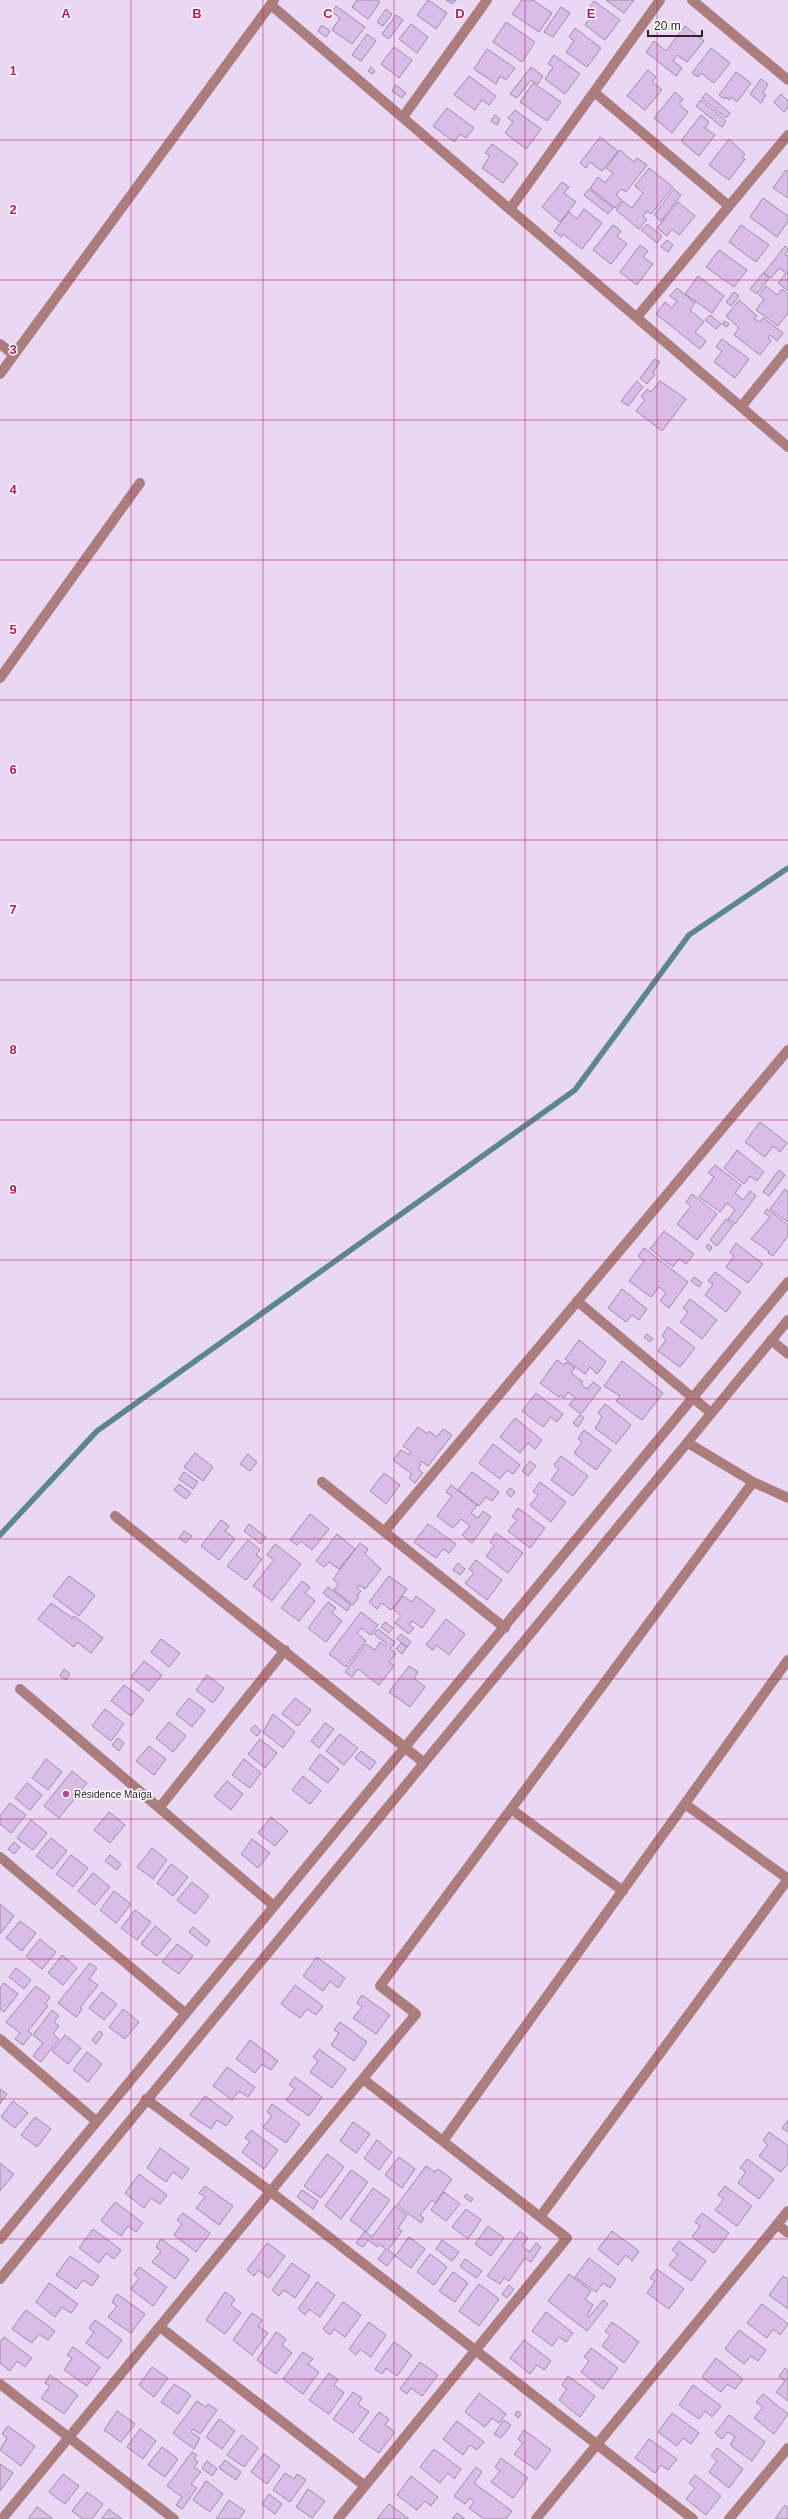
<svg xmlns="http://www.w3.org/2000/svg" width="788" height="2519" font-family="Helvetica,sans-serif">
	<style>
		.lines { fill: none; stroke-linecap: round; stroke-linejoin: round }
		.stream { stroke: #5b888f; stroke-width: 5.5 }
		.building { fill: #dabce8; stroke: #9e8ca6 }
		.minor { stroke: #ab7d7c; stroke-width: 10 }
		.grid { fill: none; stroke: #c2185b; stroke-width: 1; stroke-opacity: 0.55 }
		.poi-dot { fill: #b8439b; stroke: #fff; stroke-width: 1.5 }
		.labels { text-anchor: middle; dominant-baseline: central; stroke-width: 3; stroke-linejoin: round; paint-order: stroke }
		.poi-label { font-size: 10px; fill: #2a232e; stroke: #fff; text-anchor: start }
		.grid-label { font-size: 13px; text-anchor: middle; font-weight: bold; fill: #c2185b; stroke: #fff; stroke-width: 3; stroke-linejoin: round; paint-order: stroke }
	</style>
	<rect width="100%" height="100%" fill="#ead7f3"/>
	<g class="lines">
		<path class="stream" d="M0,1535L97,1431L575,1090L689,935L788,868"/>
	</g>
	<path class="building" d="M357,0H377L380,2L368,19L352,7Z
		M428,0L447,13L436,29L417,15Z
		M446,0H456L452,4Z
		M522,0H533L552,13L539,32L512,14Z
		M606,0H634L624,13Z
		M594,1L620,20L605,40L585,25L593,13L588,10Z
		M336,6L365,27L352,44L332,30L340,18L332,12Z
		M561,7L570,13L553,37L544,32Z
		M386,9L392,14L383,26L377,22Z
		M396,15L403,20L389,39L382,34Z
		M506,22L535,42L522,62L493,42Z
		M411,24L428,37L417,53L399,39Z
		M322,25L330,31L326,37L318,31Z
		M685,26L704,41L687,62L677,55L673,61L682,68L676,76L646,52L654,41L666,51Z
		M575,28L601,48L587,67L566,52L574,41L569,37Z
		M367,34L376,41L361,61L352,55Z
		M394,47L412,60L399,78L381,64Z
		M711,48L730,63L714,83L701,73L698,77L692,73Z
		M487,49L515,68L506,80L500,76L496,84L474,69Z
		M554,55L580,74L565,94L545,79L553,67L548,64Z
		M371,67L375,71L373,74L368,71Z
		M531,67L543,76L538,84L531,80L517,98L510,94Z
		M648,70L656,77L652,82L662,90L645,110L627,96Z
		M736,72L751,83L737,102L731,97L729,100L725,97L724,99L719,95Z
		M469,76L496,96L489,105L482,100L475,110L454,95Z
		M761,79L768,84L763,92L766,95L761,103L750,94Z
		M533,83L561,102L547,121L520,102Z
		M396,85L406,93L402,98L392,91Z
		M675,92L683,99L679,104L688,112L672,133L654,118Z
		M706,93L730,113L726,118L702,98Z
		M781,94L788,101V107L784,112L774,102Z
		M701,100L726,121L722,127L696,106Z
		M447,108L474,128L466,138L460,134L454,142L433,126Z
		M515,110L541,129L526,149L505,133L513,122L508,118Z
		M495,115L500,119L497,125L491,121Z
		M701,115L709,122L705,128L715,135L699,156L681,141Z
		M600,137L618,151L602,171L590,162L586,168L580,163Z
		M729,139L745,154L742,157L745,159L729,180L709,165Z
		M492,144L518,163L503,183L482,168L490,156L485,153Z
		M620,150L634,162L637,158L647,165L626,192L621,189L616,195L622,200L615,208L590,188L598,177L605,183L613,173L606,168Z
		M649,168L673,187L651,214L647,211L643,216L647,219L639,229L616,210L623,201L632,208L643,193L635,186Z
		M786,170L788,172V198L773,188Z
		M562,182L569,187L564,193L576,202L560,222L542,207Z
		M589,189L613,208L608,214L584,195Z
		M674,189L681,195L661,221L654,215Z
		M763,198L788,216V221L777,237L750,217Z
		M678,202L695,216L679,235L672,229L667,236L657,228Z
		M584,209L602,223L582,249L563,234L561,237L554,231L569,212L577,219Z
		M647,224L662,236L657,243L641,230Z
		M613,225L621,231L617,236L627,244L611,264L593,250Z
		M741,225L769,245L756,262L729,242Z
		M667,240L673,245L668,252L661,247Z
		M640,245L648,251L643,257L653,264L637,285L620,272Z
		M785,246L788,249L785,255L788,256V291L778,283L786,273L779,268L771,278L764,273Z
		M719,250L747,270L734,287L706,267Z
		M763,273L769,278L757,294L750,289Z
		M698,276L724,296L712,313L685,294Z
		M766,286L777,295L782,289L788,294V313L778,326L756,310L764,299L759,295Z
		M677,288L695,303L690,310L704,322L695,332L706,341L700,349L656,314L665,302L672,308L677,301L670,296Z
		M734,292L739,296L731,306L726,302Z
		M739,300L757,316L754,319L760,322L763,318L783,333L777,341L770,335L768,338L771,341L760,355L734,335L739,328L726,316Z
		M710,315L721,324L716,329L705,320Z
		M724,321L729,324L727,327L722,324Z
		M722,339L749,359L735,378L714,362L722,351L716,347Z
		M655,359L660,362L653,372L655,374L647,384L640,378Z
		M637,381L643,387L628,406L621,401Z
		M660,381L686,399L662,431L636,411L645,400L641,397L647,389L651,392Z
		M760,1122L787,1143L780,1152L773,1146L765,1157L745,1142Z
		M737,1150L764,1172L757,1181L750,1176L744,1184L724,1168Z
		M715,1165L741,1185L735,1193L743,1200L750,1191L756,1196L735,1224L728,1219L735,1210L727,1203L720,1212L699,1197L714,1177L708,1173Z
		M779,1170L785,1175L769,1196L763,1192Z
		M785,1189L788,1192V1222L770,1209Z
		M692,1194L717,1214L697,1240L677,1224L691,1206L686,1202Z
		M767,1209L788,1225V1236L773,1256L768,1253L769,1251L751,1239L770,1217L764,1213Z
		M726,1219L733,1225L717,1246L710,1240Z
		M664,1231L694,1254L686,1264L679,1259L673,1267L650,1249Z
		M736,1243L763,1264L748,1283L726,1267L734,1256L730,1252Z
		M708,1244L712,1247L710,1251L706,1247Z
		M644,1248L688,1282L669,1308L660,1301L666,1293L659,1287L651,1297L629,1281L644,1261L638,1256Z
		M715,1272L741,1292L726,1312L705,1295L713,1284L708,1281Z
		M694,1277L702,1283L699,1287L691,1281Z
		M622,1289L647,1309L639,1320L632,1315L626,1322L608,1308Z
		M690,1299L717,1320L702,1339L680,1322L688,1312L683,1308Z
		M668,1327L695,1348L680,1367L658,1351L666,1340L662,1336Z
		M647,1334L653,1339L650,1342L644,1337Z
		M579,1340L606,1362L597,1374L590,1367L585,1374L565,1359Z
		M557,1360L564,1365L566,1362L575,1368L571,1373L583,1382L581,1384L587,1389L593,1382L601,1388L581,1414L569,1405L575,1398L568,1392L564,1398L560,1395L559,1397L540,1383Z
		M622,1361L663,1393L642,1420L616,1401L620,1396L604,1386Z
		M536,1393L563,1414L557,1422L551,1417L543,1427L522,1411Z
		M605,1404L631,1425L616,1444L595,1428L602,1417L598,1413Z
		M580,1415L584,1418L578,1427L573,1423Z
		M515,1418L542,1440L535,1449L528,1443L520,1453L500,1437Z
		M418,1427L427,1434L429,1431L437,1437L443,1429L452,1435L428,1466L421,1461L419,1464L421,1465L418,1469L423,1473L415,1483L409,1478L412,1474L393,1460L401,1450L409,1455L411,1452L403,1446Z
		M584,1430L611,1450L596,1470L574,1453L582,1442L578,1439Z
		M493,1444L520,1465L513,1474L507,1470L500,1479L479,1463Z
		M195,1453L213,1467L203,1481L184,1467Z
		M248,1454L257,1462L250,1471L240,1464Z
		M561,1456L588,1476L573,1496L551,1480L559,1469L554,1465Z
		M530,1461L536,1466L528,1476L522,1471Z
		M184,1472L198,1482L193,1489L179,1479Z
		M472,1472L499,1492L492,1501L486,1497L479,1506L458,1490Z
		M384,1473L400,1485L386,1504L370,1491Z
		M540,1482L566,1502L551,1522L530,1505L538,1495L533,1491Z
		M179,1484L191,1493L186,1499L174,1490Z
		M451,1485L477,1505L471,1513L478,1518L483,1511L491,1517L472,1543L462,1535L470,1526L461,1519L453,1528L437,1516L452,1496L446,1492Z
		M510,1488L515,1492L511,1497L506,1493Z
		M518,1508L545,1528L530,1548L508,1531L517,1520L512,1517Z
		M310,1514L329,1529L312,1550L301,1541L297,1545L290,1540Z
		M221,1520L229,1526L225,1531L235,1539L219,1560L201,1546Z
		M249,1524L266,1537L261,1544L244,1531Z
		M428,1524L456,1544L449,1553L443,1549L436,1558L414,1542Z
		M184,1531L192,1536L186,1543L179,1538Z
		M496,1533L523,1553L508,1573L486,1556L494,1546L490,1542Z
		M337,1534L355,1549L339,1569L329,1562L324,1567L316,1561Z
		M248,1540L260,1550L256,1555L262,1559L246,1580L227,1566Z
		M360,1543L368,1549L365,1554L381,1569L365,1589L359,1585L357,1588L361,1591L357,1596L359,1597L353,1605L334,1590L338,1584L333,1579Z
		M275,1544L301,1564L272,1601L253,1586L274,1560L267,1555Z
		M476,1560L502,1580L487,1600L465,1583L474,1573L469,1569Z
		M458,1563L465,1569L460,1575L453,1570Z
		M69,1576L95,1595L79,1616L53,1596Z
		M389,1576L407,1589L391,1610L382,1603L377,1609L369,1602Z
		M302,1581L310,1587L305,1593L315,1601L299,1621L281,1608Z
		M328,1587L351,1605L347,1611L323,1593Z
		M403,1596L412,1602L416,1596L435,1610L422,1628L412,1621L409,1625L414,1628L409,1634L395,1623L401,1616L393,1609Z
		M328,1602L336,1608L332,1613L342,1621L326,1642L308,1628Z
		M51,1603L72,1618L74,1616L103,1638L91,1653L77,1642L74,1647L38,1619Z
		M361,1612L378,1625L371,1635L361,1628L357,1633L366,1641L346,1667L329,1654Z
		M446,1619L465,1634L449,1655L436,1645L433,1650L426,1645Z
		M385,1622L393,1628L389,1633L381,1627Z
		M378,1629L395,1642L390,1649L396,1654L389,1662L394,1666L379,1685L358,1669L352,1677L345,1672L366,1644L375,1650L380,1642L385,1646L387,1644L374,1634Z
		M401,1634L411,1642L407,1647L397,1639Z
		M161,1639L180,1653L169,1667L151,1652Z
		M401,1643L407,1647L402,1654L396,1649Z
		M144,1661L162,1675L149,1691L131,1677Z
		M409,1666L418,1672L414,1678L425,1687L410,1707L389,1692Z
		M64,1669L70,1674L66,1680L60,1676Z
		M207,1675L224,1688L213,1703L196,1690Z
		M124,1685L144,1700L131,1716L111,1701Z
		M189,1698L205,1710L192,1727L176,1714Z
		M295,1698L311,1710L298,1726L282,1714Z
		M105,1709L124,1724L111,1741L92,1726Z
		M273,1714L295,1732L283,1748L263,1732Z
		M169,1722L186,1736L173,1752L156,1738Z
		M325,1723L334,1729L319,1748L311,1741Z
		M255,1725L261,1731L257,1736L250,1730Z
		M340,1734L358,1748L344,1765L326,1751Z
		M118,1738L124,1743L119,1751L112,1745Z
		M260,1739L277,1753L265,1768L248,1754Z
		M149,1746L166,1759L154,1775L136,1761Z
		M361,1751L376,1762L370,1770L355,1758Z
		M320,1754L339,1769L328,1783L309,1769Z
		M46,1759L62,1772L48,1790L32,1778Z
		M244,1759L261,1773L250,1788L232,1775Z
		M72,1771L87,1783L59,1818L44,1806Z
		M303,1776L321,1791L310,1804L292,1790Z
		M227,1781L243,1794L231,1810L214,1796Z
		M27,1783L42,1795L30,1810L15,1798Z
		M10,1803L26,1815L11,1833L0,1824V1816Z
		M109,1812L125,1825L110,1843L94,1830Z
		M271,1817L288,1831L275,1846L258,1833Z
		M31,1820L47,1833L33,1850L17,1838Z
		M51,1838L67,1851L52,1869L36,1856Z
		M252,1839L270,1853L258,1868L241,1854Z
		M14,1842L20,1847L14,1854L8,1849Z
		M152,1848L167,1860L153,1879L137,1867Z
		M71,1855L88,1868L73,1887L56,1874Z
		M110,1855L121,1864L117,1870L105,1861Z
		M171,1864L188,1877L173,1896L157,1883Z
		M93,1873L110,1887L95,1905L78,1891Z
		M192,1882L209,1896L195,1914L177,1900Z
		M114,1891L131,1904L116,1923L100,1910Z
		M0,1904L14,1916L1,1933H0Z
		M135,1910L151,1922L137,1940L121,1928Z
		M20,1921L36,1933L22,1951L6,1938Z
		M155,1926L171,1939L157,1956L141,1944Z
		M193,1927L210,1941L206,1946L189,1932Z
		M40,1939L56,1952L42,1969L26,1956Z
		M177,1944L193,1956L179,1974L162,1962Z
		M62,1955L77,1968L63,1985L48,1973Z
		M317,1957L345,1978L338,1988L330,1981L323,1991L303,1976Z
		M90,1963L97,1968L89,1979L98,1985L80,2008L82,2009L76,2017L58,2003Z
		M16,1968L31,1980L24,1989L9,1977Z
		M4,1983L18,1994L4,2012L0,2009V1988Z
		M295,1985L323,2006L316,2015L307,2009L300,2018L281,2004Z
		M36,1986L50,1997L45,2004L48,2006L28,2031L32,2034L23,2045L15,2039L20,2033L6,2022Z
		M102,1992L117,2004L104,2020L89,2008Z
		M362,1995L390,2015L376,2034L353,2018L362,2007L357,2003Z
		M123,2009L139,2022L125,2039L109,2027Z
		M52,2010L59,2016L54,2022L59,2026L53,2034L59,2039L41,2062L33,2056L43,2043L33,2035Z
		M340,2022L367,2042L354,2061L331,2045L339,2033L334,2030Z
		M99,2031L103,2034L96,2044L92,2040Z
		M65,2035L81,2048L68,2064L52,2051Z
		M250,2040L278,2061L271,2070L262,2064L255,2073L236,2059Z
		M319,2049L346,2069L332,2088L310,2072L318,2061L313,2057Z
		M87,2052L102,2064L88,2082L73,2070Z
		M227,2067L255,2087L248,2097L239,2091L232,2100L213,2086Z
		M295,2077L322,2097L309,2116L286,2100L295,2089L289,2085Z
		M0,2089L7,2094L0,2104Z
		M205,2096L233,2117L226,2126L217,2120L211,2129L190,2115Z
		M13,2101L28,2113L15,2128L1,2117Z
		M272,2104L300,2124L286,2143L263,2127L272,2116L267,2112Z
		M35,2117L51,2129L37,2147L21,2135Z
		M788,2120V2132L782,2128Z
		M353,2122L370,2134L356,2153L340,2141Z
		M251,2130L278,2150L264,2169L242,2152L250,2141L245,2138Z
		M769,2132L788,2146V2163L781,2172L759,2156L768,2145L763,2141Z
		M377,2140L392,2152L379,2170L364,2158Z
		M160,2148L189,2169L182,2179L173,2172L166,2182L147,2168Z
		M327,2154L344,2167L321,2198L304,2186Z
		M399,2157L415,2169L402,2188L385,2175Z
		M747,2159L774,2179L759,2199L738,2183L746,2172L740,2168Z
		M0,2163L14,2174L0,2191Z
		M426,2166L435,2172L438,2169L452,2179L435,2203L432,2200L420,2215L424,2218L421,2223L397,2205Z
		M351,2170L368,2182L341,2219L325,2206Z
		M139,2174L167,2195L160,2204L151,2198L144,2208L125,2193Z
		M205,2186L233,2206L219,2225L196,2208L205,2197L199,2193Z
		M725,2186L752,2206L737,2226L715,2210L724,2199L718,2195Z
		M373,2188L390,2200L366,2232L350,2220Z
		M302,2190L318,2201L313,2209L297,2197Z
		M444,2192L460,2204L446,2221L431,2210Z
		M466,2194L473,2199L471,2202L464,2197Z
		M115,2202L143,2223L136,2232L128,2226L121,2236L101,2221Z
		M395,2206L407,2215L398,2228L402,2231L388,2250L395,2255L387,2266L378,2259L386,2249L379,2244L377,2247L368,2240L363,2247L356,2243L365,2231L372,2237Z
		M466,2209L481,2220L468,2239L452,2227Z
		M183,2213L210,2233L196,2252L174,2235L182,2224L177,2220Z
		M702,2213L729,2233L714,2253L692,2237L700,2226L695,2222Z
		M488,2226L504,2238L491,2256L475,2244Z
		M93,2229L121,2250L114,2259L106,2253L99,2263L79,2248Z
		M520,2231L528,2238L522,2246L530,2252L536,2243L541,2247L531,2262L525,2258L509,2281L504,2278L500,2284L487,2276Z
		M612,2231L639,2251L632,2261L626,2255L618,2265L598,2249Z
		M409,2237L425,2249L411,2268L395,2256Z
		M161,2239L189,2259L175,2279L152,2262L161,2251L156,2247Z
		M442,2240L459,2252L452,2261L436,2249Z
		M679,2241L706,2261L691,2281L669,2265L678,2254L672,2250Z
		M267,2243L285,2256L269,2278L258,2270L254,2276L247,2270Z
		M430,2254L447,2267L434,2285L417,2272Z
		M70,2256L99,2276L92,2286L83,2280L76,2289L56,2275Z
		M589,2258L616,2279L610,2288L603,2283L596,2292L575,2277Z
		M465,2259L482,2271L476,2278L460,2266Z
		M292,2263L310,2276L295,2298L284,2290L279,2296L272,2290Z
		M139,2267L167,2287L153,2306L131,2289L139,2278L134,2274Z
		M657,2269L684,2289L669,2309L647,2293L655,2281L650,2278Z
		M453,2272L468,2283L455,2302L439,2291Z
		M569,2274L591,2291L585,2299L593,2305L587,2315L589,2317L603,2300L608,2304L587,2331L548,2301Z
		M783,2276L788,2279V2309L769,2295Z
		M317,2282L335,2295L320,2317L309,2309L305,2315L298,2309Z
		M49,2283L78,2304L71,2313L62,2307L55,2317L36,2302Z
		M479,2284L499,2299L479,2326L459,2311Z
		M509,2285L514,2289L507,2298L502,2294Z
		M225,2292L235,2299L231,2305L241,2313L225,2334L206,2320Z
		M117,2294L145,2314L131,2333L108,2317L117,2306L112,2302Z
		M343,2302L361,2315L345,2337L334,2329L330,2335L323,2329Z
		M762,2304L788,2324L780,2335L773,2329L767,2338L747,2323Z
		M26,2310L55,2331L48,2340L39,2334L32,2343L12,2329Z
		M546,2312L573,2333L566,2342L559,2337L552,2346L532,2331Z
		M252,2313L262,2320L258,2326L268,2333L252,2355L233,2340Z
		M95,2320L122,2340L108,2359L86,2343L94,2332L89,2328Z
		M369,2322L386,2335L371,2357L360,2349L356,2355L349,2349Z
		M612,2322L639,2342L624,2363L602,2346L610,2335L605,2331Z
		M739,2330L766,2350L758,2361L751,2356L744,2364L725,2349Z
		M276,2332L286,2339L282,2345L292,2353L276,2374L257,2360Z
		M4,2337L32,2358L25,2367L17,2361L10,2371L0,2363V2342Z
		M524,2340L551,2361L544,2370L537,2365L530,2374L510,2358Z
		M394,2342L412,2355L397,2376L386,2368L382,2374L375,2369Z
		M73,2347L100,2367L87,2386L64,2370L72,2358L67,2355Z
		M591,2348L618,2368L603,2389L581,2372L589,2361L584,2357Z
		M303,2352L313,2359L308,2364L319,2372L303,2394L283,2379Z
		M716,2358L743,2379L735,2389L727,2384L721,2392L702,2377Z
		M420,2362L438,2375L422,2396L411,2388L407,2394L400,2389Z
		M152,2367L168,2378L154,2397L139,2385Z
		M785,2368L788,2371V2401L776,2392L785,2381L779,2376Z
		M329,2373L338,2380L334,2385L344,2393L329,2414L309,2400Z
		M50,2375L78,2395L64,2414L41,2398L50,2386L45,2383Z
		M568,2376L595,2396L580,2417L559,2400L567,2389L562,2385Z
		M174,2384L191,2395L178,2414L161,2402Z
		M693,2385L721,2406L712,2417L705,2411L699,2419L679,2405Z
		M353,2392L362,2398L358,2404L369,2412L353,2433L333,2419Z
		M479,2393L506,2414L499,2423L492,2418L485,2427L465,2412Z
		M763,2394L788,2414L774,2434L754,2418L763,2407L756,2402Z
		M197,2401L206,2407L208,2404L217,2410L200,2434L193,2429L191,2432L200,2438L194,2449L173,2433Z
		M117,2411L135,2424L121,2442L104,2430Z
		M517,2411L521,2414L518,2418L515,2415Z
		M379,2412L389,2419L385,2425L395,2432L379,2453L359,2439Z
		M672,2413L699,2433L691,2444L683,2438L677,2446L658,2432Z
		M729,2415L765,2442L752,2461L730,2445L735,2437L728,2432L722,2439L715,2433Z
		M219,2419L235,2431L222,2449L206,2437Z
		M504,2420L511,2425L501,2438L494,2434Z
		M457,2421L484,2442L477,2450L470,2445L463,2455L443,2439Z
		M8,2426L35,2446L21,2466L0,2450L7,2438L2,2434Z
		M140,2429L156,2441L143,2459L127,2447Z
		M524,2430L551,2450L536,2470L514,2454L523,2443L518,2439Z
		M242,2435L258,2448L244,2467L227,2455Z
		M649,2439L677,2459L668,2470L661,2465L655,2473L635,2458Z
		M162,2447L178,2459L165,2477L148,2465Z
		M717,2448L743,2469L729,2488L709,2472L717,2461L711,2456Z
		M434,2449L461,2469L454,2479L448,2473L440,2483L420,2467Z
		M192,2452L197,2455L194,2459L198,2462L194,2467L201,2472L191,2484L197,2488L182,2509L176,2505L182,2497L167,2486Z
		M264,2454L280,2466L267,2484L251,2472Z
		M501,2458L528,2478L513,2498L491,2482L500,2471L495,2467Z
		M225,2460L241,2472L236,2480L219,2468Z
		M207,2461L217,2469L212,2476L202,2468Z
		M0,2464L13,2473L0,2491Z
		M476,2467L482,2472L474,2483L512,2511L506,2519H484L469,2508L474,2502L470,2498L465,2504L454,2496Z
		M285,2473L294,2479L297,2474L306,2480L290,2502L273,2490Z
		M63,2474L79,2486L65,2504L49,2492Z
		M695,2475L721,2496L706,2515L686,2499L695,2488L689,2483Z
		M411,2476L438,2497L431,2506L425,2501L417,2510L397,2495Z
		M206,2481L223,2494L210,2512L193,2500Z
		M308,2489L325,2501L312,2518L296,2507Z
		M87,2492L103,2504L92,2519H83L72,2511Z
		M269,2494L282,2504L275,2514L262,2504Z
		M229,2500L245,2511L239,2519H216Z
		M389,2504L409,2519H377Z
		M785,2505L788,2508V2519H775Z
		M37,2507L53,2519H28Z
		M109,2509L122,2519H101Z
		M457,2513L465,2519H452Z"/>
	<g class="lines">
		<path class="minor" d="M692,0L788,80
			M271,5L788,447
			M594,92L729,206
			M403,117L487,0
			M510,209L660,0
			M637,317L788,135
			M0,344L14,355
			M0,374L274,0
			M741,407L788,349
			M0,678L140,483
			M577,1301L711,1413
			M771,1340L788,1354
			M688,1443L753,1482L788,1498
			M322,1482L505,1628
			M115,1516L423,1762
			M384,1532L788,1050
			M20,1689L274,1906
			M685,1804L788,1879
			M160,1807L285,1650
			M511,1809L623,1891
			M0,1857L185,2013
			M0,2039L96,2121
			M146,2099L271,2192L693,2519
			M443,2141L788,1660
			M540,2217L788,1879
			M777,2224L788,2233
			M0,2239L788,1282
			M0,2279L788,1320
			M160,2327L365,2486
			M0,2384L174,2519
			M2,2519L416,2014L380,1986L753,1482
			M338,2519L567,2238L363,2079
			M536,2519L788,2211
			M729,2519L788,2448"/>
	</g>
	<path class="grid" d="M131,0V2519M263,0V2519M394,0V2519M525,0V2519M657,0V2519M0,140H788M0,280H788M0,420H788M0,560H788M0,700H788M0,840H788M0,980H788M0,1120H788M0,1260H788M0,1399H788M0,1539H788M0,1679H788M0,1819H788M0,1959H788M0,2099H788M0,2239H788M0,2379H788"/>
	<circle class="poi-dot" cx="66" cy="1794" r="4"/>
	<g class="labels">
		<g class="poi-label">
			<text x="74" y="1794">Résidence Maïga</text>
		</g>
	</g>
	<g class="grid-label">
		<text x="66" y="18">A</text>
		<text x="197" y="18">B</text>
		<text x="328" y="18">C</text>
		<text x="460" y="18">D</text>
		<text x="591" y="18">E</text>
		<text x="13" y="75">1</text>
		<text x="13" y="214">2</text>
		<text x="13" y="354">3</text>
		<text x="13" y="494">4</text>
		<text x="13" y="634">5</text>
		<text x="13" y="774">6</text>
		<text x="13" y="914">7</text>
		<text x="13" y="1054">8</text>
		<text x="13" y="1194">9</text>
	</g>
	<path d="M648 30v6h54v-6" fill="none" stroke="#2a232e" stroke-width="2"/>
	<text x="654" y="30" font-size="12" fill="#2a232e" stroke="#ffffff" stroke-width="3" paint-order="stroke">20 m</text>
</svg>
